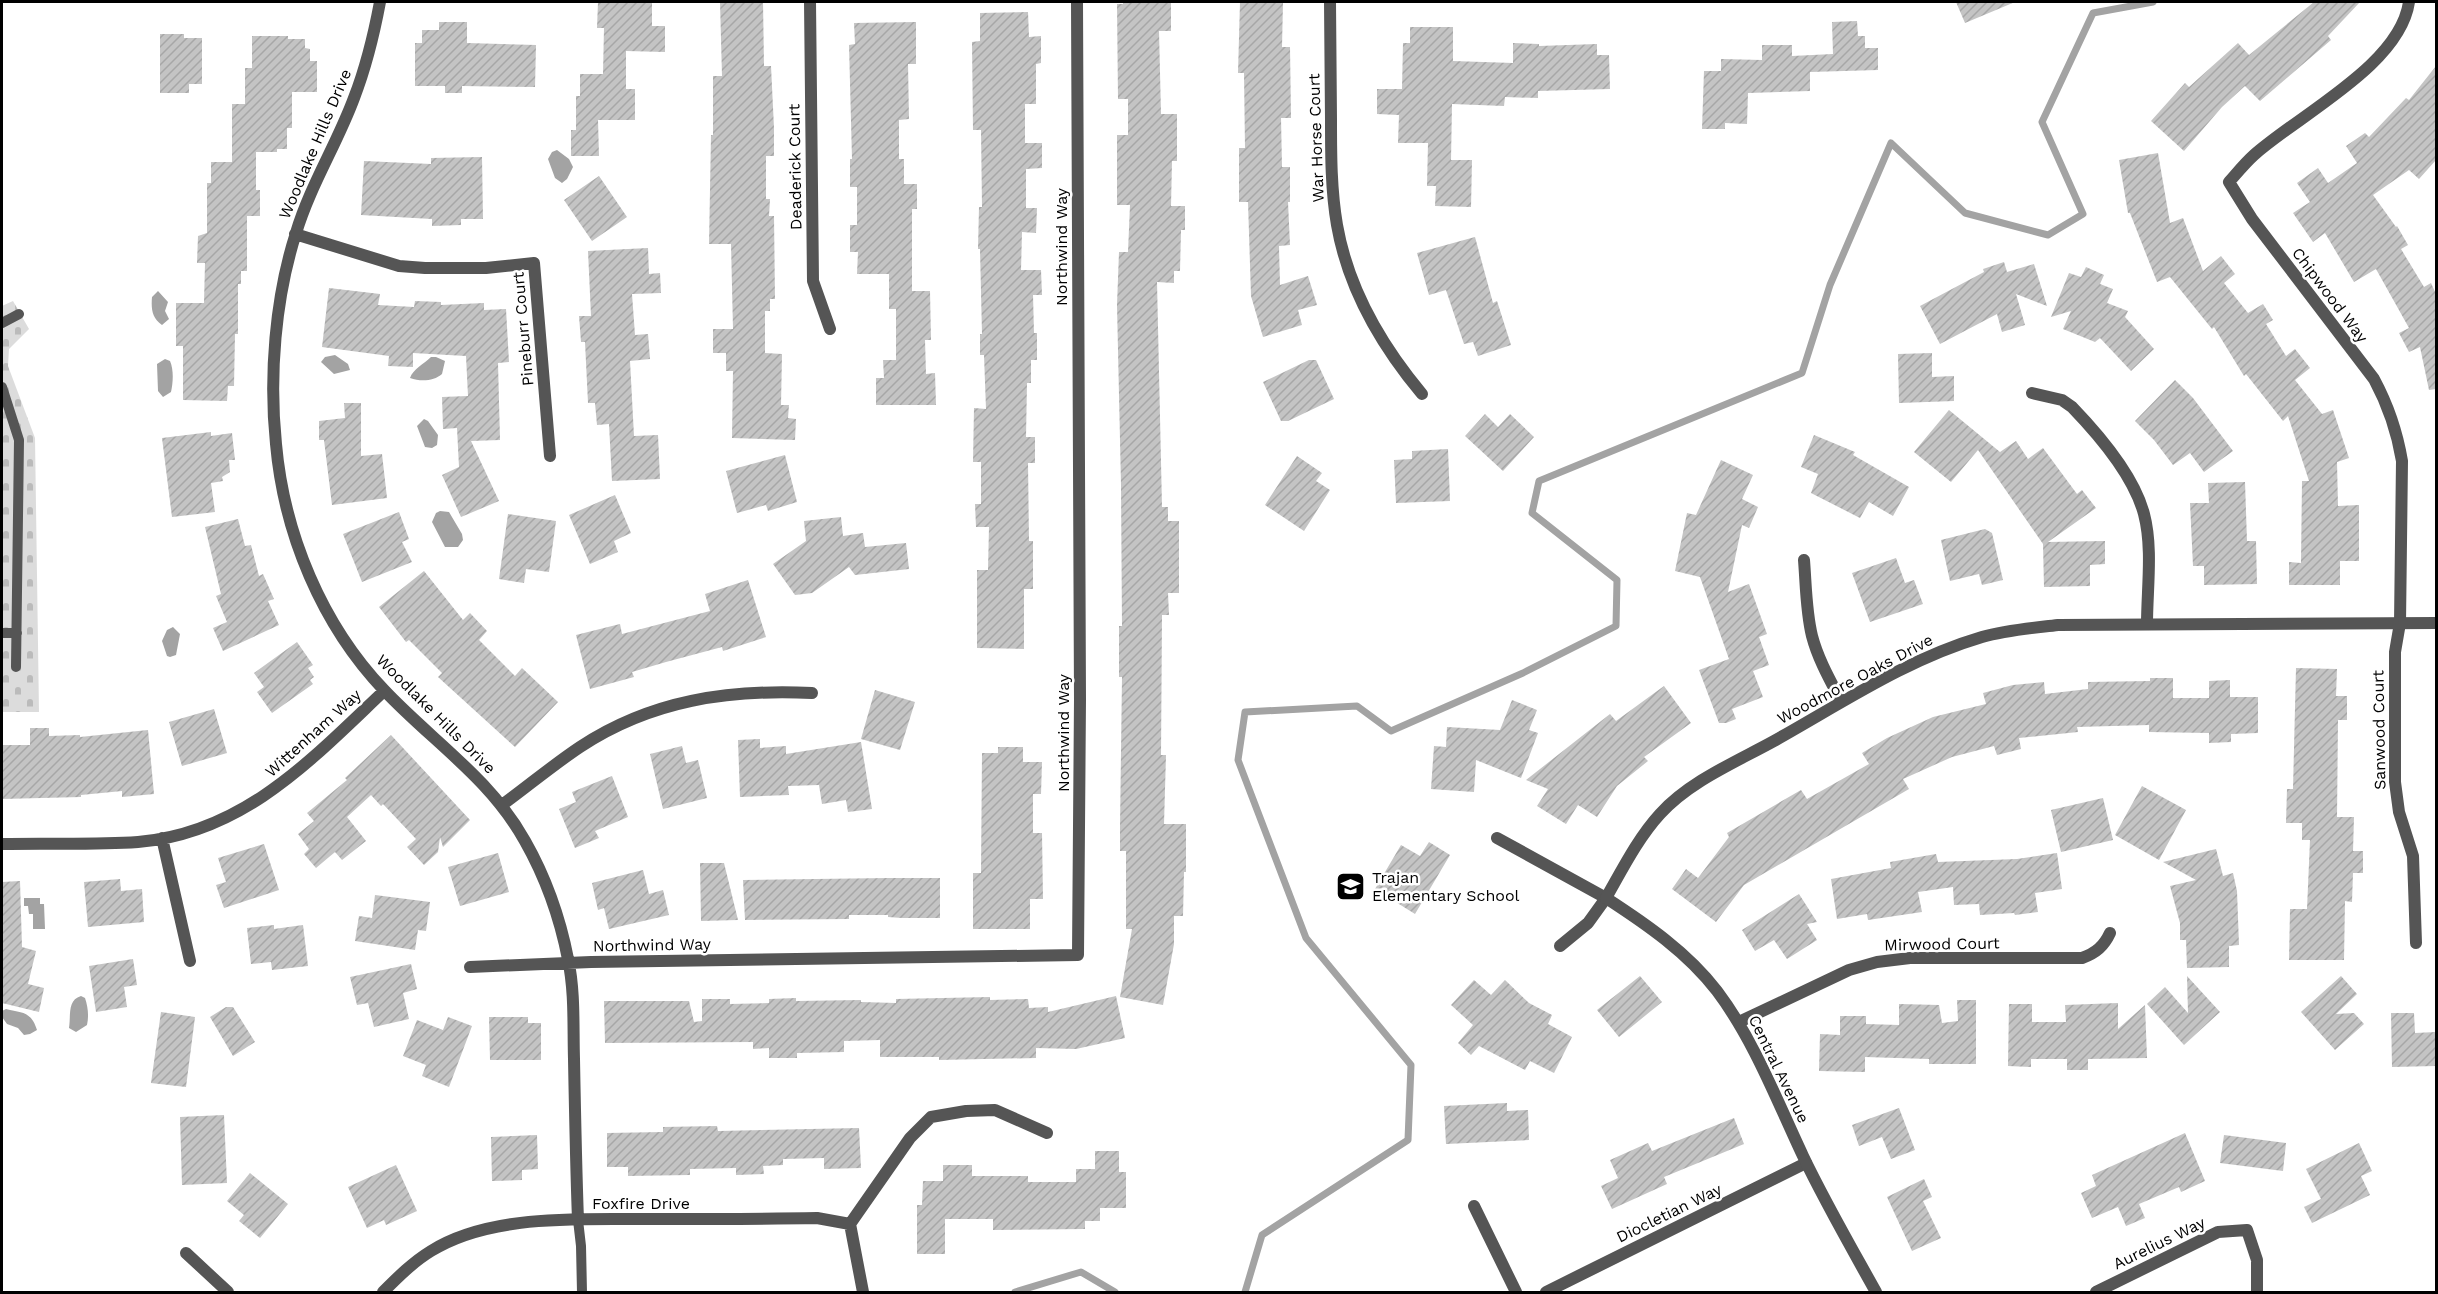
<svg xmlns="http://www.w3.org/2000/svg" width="2438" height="1294" font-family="'Work Sans',sans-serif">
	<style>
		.cemetery { fill: url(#cemetery-stones) }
		.water { fill: #a3a3a3 }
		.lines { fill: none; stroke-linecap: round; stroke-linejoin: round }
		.stream { stroke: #a3a3a3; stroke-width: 7 }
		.building { fill: url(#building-hatch) }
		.service { stroke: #555; stroke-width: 10 }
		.minor { stroke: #555; stroke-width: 12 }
		.tertiary { stroke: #555; stroke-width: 12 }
		.labels { text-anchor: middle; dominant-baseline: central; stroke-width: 5; stroke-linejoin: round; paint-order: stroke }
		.street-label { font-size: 16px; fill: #000; stroke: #fff }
		.poi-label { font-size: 16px; fill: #000; stroke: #fff; text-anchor: start }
	</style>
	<defs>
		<pattern id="cemetery-stones" width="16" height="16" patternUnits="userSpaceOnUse" patternTransform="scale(1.5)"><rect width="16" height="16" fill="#dcdcdc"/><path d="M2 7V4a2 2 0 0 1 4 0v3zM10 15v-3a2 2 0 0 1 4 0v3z" fill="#bbb"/></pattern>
		<pattern id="building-hatch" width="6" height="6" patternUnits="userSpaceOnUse" patternTransform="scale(1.5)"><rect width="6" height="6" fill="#c4c4c4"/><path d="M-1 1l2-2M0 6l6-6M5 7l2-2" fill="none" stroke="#a7a7a7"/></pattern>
	</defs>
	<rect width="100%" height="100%" fill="#fff"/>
	<path class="cemetery" d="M13,301L29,329L9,349L8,366L35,438L39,712H2V306Z"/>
	<path class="water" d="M557,150L569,159L573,167L567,179L562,183L555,178L548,159L552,152Z
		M158,291L168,302L165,311L169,319L162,325C152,318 151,309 152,297Z
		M335,355L348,364L350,370L334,374L321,362L325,357Z
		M431,357H436L445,361L442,374C434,381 421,382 410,378C413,369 424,364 431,357Z
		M165,359L170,361C174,370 173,383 171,392L163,397L158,391L157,364Z
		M424,419L428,421L438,435L437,445L432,448L425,447L417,426Z
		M440,511L449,512L462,534L463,540L458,547H445L432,522L436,513Z
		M173,627L180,634L176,655L170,657L167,656L162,641L167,630Z
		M24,898H40V904H44L45,929H33V914H29L28,906H24Z
		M81,996L85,998C88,1007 89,1016 87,1025L76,1032L69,1028C71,1016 67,1000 81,996Z
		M6,1009C22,1013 31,1011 37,1030L30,1034L24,1035L18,1028L7,1024L2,1017V1011Z"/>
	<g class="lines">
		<path class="stream" d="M1015,1292L1081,1272L1115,1292
			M1245,1292L1262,1235L1408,1140L1411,1065L1306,938L1238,760L1245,712L1357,706L1391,731L1523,673L1616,626L1617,580L1532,513L1539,481L1802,373L1830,285L1891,143L1965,213L2048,235L2083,214L2042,122L2093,13L2153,2"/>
	</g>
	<path class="building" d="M598,2H652V26H665V52L626,51V89H635V120H598L599,156H571V130H576V96H580V74H603L604,28H597Z
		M720,2H763L764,66H771L774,128V156H766V199H770L769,216H774L775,299H770V311H765V353L782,354L781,405H789L788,418L796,419L795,440L732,438L733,371H726V353H713V329H733L731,244H709L711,135H713V76H722Z
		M1123,2H1171V31H1159L1161,114H1177V161H1172L1171,206H1185V230H1181L1180,271H1174V283L1157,282L1162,507H1168V521H1179V593H1168L1169,615H1162L1161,755H1166L1164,824H1186V872H1184L1183,916H1174V944L1163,1005L1120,997L1132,929H1126V851H1120V828L1122,677H1119V626H1122L1121,485L1117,305L1119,252H1128L1130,205H1117V135H1128V99H1118L1117,4H1123Z
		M1240,2H1283L1282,47H1290L1291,118H1281L1282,167H1290V202H1288L1290,245L1279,246L1280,285L1308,276L1317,305L1298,310L1302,325L1263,337L1251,296L1248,202H1239V148H1245L1244,73H1238Z
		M1956,2H2015L1965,23Z
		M2314,2H2360L2328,36L2331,40L2260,101L2245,86L2222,107L2184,151L2151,121L2185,83L2189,87L2238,43L2249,55Z
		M1028,12L1029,37L1041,36V63L1036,64V104H1025V143H1042V168L1026,169V208H1037L1036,233L1022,232L1021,270H1041L1042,295H1033L1034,333H1037V360H1031V383H1027L1026,437H1035V463H1028L1029,541H1033V589H1024V649L977,648V570H988L989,527H976L975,504H981V462H973L974,408L986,409L984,355H980V334H982L980,249H978L979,207H982L981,130H973L972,42L980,41V13Z
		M1857,21L1858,36H1865V48H1878V70L1810,72V91L1748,93L1747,124L1725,123V129H1702L1704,71H1721V59L1762,60V45H1792V56L1833,54L1832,22Z
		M439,22H467V43L536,45L535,87L462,86V93H445V86H415V43H422V30H439Z
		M916,22V64H908L909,119L899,120V159H904V184H917V209H912V291H930L931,340H925L926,374L935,373L936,405H876V378H884L883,360H896V309H889V274H857L858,252H850V225H857V187H850V159H852L849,45L855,44L854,23Z
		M1410,27H1453V61L1513,63V43L1539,44V46L1597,44V55H1609L1610,89L1538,91V98L1505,97L1504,106L1452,104L1451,160H1472L1471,207L1435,206L1436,186H1427L1428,143H1398L1399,115L1377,114V89H1402L1403,43H1410Z
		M160,34H184V38H202V84H189V93H160Z
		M252,36H288V39H305V48L310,49V61H317V92H292V128H287V149H277V152H256V190H260V216H247V271H241V284H238V334H235L234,386H228L227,401L183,400V346H176V303H204L205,263H197L198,236L207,233V183H211V162H232V104H245V68H252Z
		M2436,66V160L2419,179L2409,170L2373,195L2396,227L2397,226L2408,245L2401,249L2424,287L2431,283L2436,294V389L2429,390L2420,347L2409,352L2399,333L2409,328L2376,269L2354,282L2325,233L2313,242L2293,213L2310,202L2297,183L2318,168L2328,183L2357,163L2346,146L2365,133L2369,137L2406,98L2409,100Z
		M2158,153L2170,223L2183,218L2203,271L2221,256L2235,274L2224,283L2248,313L2263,304L2273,320L2266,324L2286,356L2295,349L2310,368L2295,380L2322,414L2333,410L2349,458L2337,462L2338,506L2359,505V561H2340V585H2289V562L2301,563L2302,481H2309L2288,416L2283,421L2246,374L2244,376L2214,327L2212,329L2170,277L2157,282L2130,213H2128L2119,160Z
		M482,157L483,219H461V225L432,226V219L361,215L364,161L431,164V158Z
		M599,176L627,217L592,241L564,200Z
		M1475,237L1493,303L1497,301L1511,345L1478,356L1473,342L1464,344L1446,290L1429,295L1417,253Z
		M648,248L649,274L660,273L661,293L632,294L635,335L648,334L650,359L630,361L634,436L658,435L660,479L612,481L609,424L597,425L595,403H588L585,342H581L579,316H591L588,251Z
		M2004,262L2007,272L2034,264L2047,306L2016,294L2025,325L2002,332L1997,314L1940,344L1920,306L1984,272L1983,269Z
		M2086,267L2104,275L2100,284L2113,289L2107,303L2128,311L2125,317L2154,349L2131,371L2100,338L2095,342L2063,329L2071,311L2051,317L2069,273L2081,277Z
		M329,288L380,294L378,305L414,307L415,301L441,302V305L484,303V310L506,309L509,362L498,363L500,440L471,441L499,501L461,517L442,475L459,467L457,428L443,429L442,397L468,396L466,356L413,353V367L388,366L389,356L322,347Z
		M1932,353V377L1954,376V401L1899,403L1898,354Z
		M1309,360H1316L1334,399L1288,421H1281L1263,382Z
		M2175,380L2193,398L2233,451L2204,472L2190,453L2173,465L2154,440L2135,421Z
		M344,403H361V456L382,454L387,498L332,505L324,440H319V421L345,418Z
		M1949,410L2000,452L2016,441L2028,459L2043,448L2077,494L2082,490L2096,508L2048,542L2105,541V564L2090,565V586L2044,587L2043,544L1978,450L1951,482L1914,452Z
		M1485,414L1498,427L1510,414L1534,437L1503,471L1465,436Z
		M211,432V436L232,433L235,460H229L230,472L222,477L223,481L211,483L215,512L172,517L162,438Z
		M1814,435L1855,452L1853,455L1909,487L1893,516L1869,502L1860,518L1811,493L1818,474L1801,467Z
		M1448,449L1450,501L1396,503L1394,460L1412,459V451Z
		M785,455L797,502L768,511L766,505L737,513L726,471Z
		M1297,456L1322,473L1316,481L1330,490L1304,531L1265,505Z
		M1721,460L1753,475L1742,499L1758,507L1749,528L1742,525L1728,592L1749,584L1767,634L1759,637L1769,665L1753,671L1763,697L1732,709L1736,719L1726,723H1719L1699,670L1729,659L1700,577L1675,571L1687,513L1696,515Z
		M2245,482L2247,541H2256L2257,584L2204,585V566H2193L2190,503H2209L2208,483Z
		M615,495L631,533L614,541L618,552L590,564L569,515Z
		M399,512L409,539L402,542L412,562L362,582L343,534Z
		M508,514L556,521L549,572L526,569L524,583L499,579Z
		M841,517L843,536L863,533L865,547L906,543L909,569L855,575L849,567L812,593L795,595L773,564L806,541L804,521Z
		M238,519L245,546L251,545L259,576L263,574L274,599L268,601L279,625L223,651L213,628L227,622L216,596L221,594L205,527Z
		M1985,529L1992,533L2003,580L1982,585L1979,574L1950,581L1941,540Z
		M1896,558L1905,583L1914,580L1923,604L1870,622L1852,573Z
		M424,571L463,620L470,613L487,631L479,640L515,676L522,668L558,702L515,747L438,677L442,673L409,640L406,642L379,607Z
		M748,580L766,637L723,651L722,647L666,662L632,672L634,677L590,689L576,635L620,624L622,634L710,611L705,594Z
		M297,642L313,665L308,668L314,677L310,680L313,684L272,713L257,692L264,687L254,673Z
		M2296,668L2337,669L2336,696H2347V720H2338L2337,817H2354L2353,851H2363V873H2353L2352,902L2345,901L2344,960H2289L2290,909H2307L2310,840H2302V823H2286L2287,789H2293Z
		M2150,678H2173V698H2209V681L2230,680V697H2258V733L2231,734V742L2209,743V733L2149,732V725L2077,727L2078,732L2019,738L2021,749L1997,755L1994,746L1952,757L1903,779L1909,789L1744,885L1716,922L1672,889L1686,869L1698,878L1729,837L1727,833L1801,790L1807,799L1869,764L1862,753L1887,738L1933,717L1986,704L1983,693L2013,685L2044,682L2045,694L2088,689V682L2150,681Z
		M1664,686L1691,723L1644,757L1648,761L1617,786L1597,817L1578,805L1566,824L1537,806L1548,789L1526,780L1610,714L1616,721Z
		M875,690L915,702L900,750L861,739Z
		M1512,700L1537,710L1529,730L1538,733L1521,778L1476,760L1474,792L1431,789L1434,746L1446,747L1447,727L1500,730Z
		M214,709L227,753L182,766L169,722Z
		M30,728H49V736L80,735V737L148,730L154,794L122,797V791L81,795V797L2,799V745H30Z
		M391,735L470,820L443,847L440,837L438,852L424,865L407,847L416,839L383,804L381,806L371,795L347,817L366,841L342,860L335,852L316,868L304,854L309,849L298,834L314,821L307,813L347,780L345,778Z
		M760,739V748L786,746V754L861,742L872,809L848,812L846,800L822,804L819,785L788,786L789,795L740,797L738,740Z
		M682,746L686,763L698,760L707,798L663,809L650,754Z
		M998,747H1023V762H1042L1041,794H1033V833H1042L1043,899H1030V929H973V873H981L982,753H998Z
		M612,776L628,817L595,831L599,838L575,848L559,809L576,802L572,792Z
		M2142,786L2186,810L2159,860L2115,835Z
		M2103,798L2113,840L2061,852L2051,810Z
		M1429,842L1450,855L1415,914L1375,889L1401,845L1420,856Z
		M264,844L279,890L224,908L216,885L226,882L218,858Z
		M2216,849L2223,876L2233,873L2237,891L2239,945L2229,946V967L2187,968L2186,940H2180V923L2170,886L2196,880L2163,862Z
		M498,853L509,892L460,906L448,867Z
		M2057,853L2062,889L2035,893L2038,912L2015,915L2014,913L1980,915L1979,904L1954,905L1953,887L1918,892L1922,912L1868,920L1867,914L1837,919L1831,879L1891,868L1890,862L1936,854L1938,862L2017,859Z
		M700,863H724L738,920L701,921Z
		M643,870L649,894L663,890L669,915L609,929L604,908L598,910L592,883Z
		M888,878H940V918H902L888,917V915H849V919L745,920L743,880Z
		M120,879L121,891L142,889L144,922L88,927L84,882Z
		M20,881L22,947L36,951L28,984L44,988L39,1012L2,1003V882Z
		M1799,894L1817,922L1807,924L1817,940L1787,959L1774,940L1755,951L1742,930Z
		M375,895L430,902L426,931L418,930L415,950L355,941L359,916L372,918Z
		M274,925V929L303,925L308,966L272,970L271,962L251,964L247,928Z
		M133,959L137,985L124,987L127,1007L96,1012L89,966Z
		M411,964L417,989L403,993L409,1019L374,1027L368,1003L357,1005L350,977Z
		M1640,976L1662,1002L1619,1037L1597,1010Z
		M2187,976L2220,1012L2184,1045L2147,1004L2165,987L2188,1013Z
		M2341,976L2357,994L2336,1014L2354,1013L2364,1024L2335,1050L2301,1012Z
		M1474,980L1491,995L1505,980L1529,1003L1552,1015L1548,1024L1572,1037L1554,1073L1530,1061L1525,1070L1479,1046L1471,1055L1458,1043L1473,1025L1451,1005Z
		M1116,996L1125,1038L1076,1049L1036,1048V1058L939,1060V1057H880V1040L844,1041V1052L797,1053V1058H769V1048L753,1049V1042L605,1043L604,1001H689L694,1022L702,1021V999H730V1004L769,1003V999L796,998V1001L861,1000V1002L896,1003V999L990,997V1000L1028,999L1029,1008L1048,1007V1012Z
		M1957,1000H1976V1064H1929V1059L1865,1057V1072L1819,1071L1820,1034L1840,1035V1016H1866V1024L1899,1025V1004L1939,1005L1942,1023L1958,1021Z
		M2118,1003V1029L2145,1005L2147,1058L2088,1059V1070H2067V1059H2031V1067L2008,1066L2009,1004H2032V1022H2066L2065,1005Z
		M226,1007H233L255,1042L233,1056L210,1017Z
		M161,1012L195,1017L186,1087L151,1083Z
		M2391,1013H2414L2415,1033L2436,1032V1066L2392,1067Z
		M448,1017L472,1026L449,1087L422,1076L426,1065L403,1056L417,1020L443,1030Z
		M489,1017H528V1023H541V1060H490Z
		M1507,1103V1111L1528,1110L1529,1140L1446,1144L1444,1106Z
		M1899,1108L1915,1150L1891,1159L1882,1137L1859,1146L1852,1125Z
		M224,1115L227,1183L182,1185L180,1117Z
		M1734,1118L1744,1144L1664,1177L1667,1184L1612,1209L1601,1186L1618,1178L1610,1160L1648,1143L1652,1151Z
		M717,1126L718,1131L859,1128L861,1168L824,1169V1158L783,1159V1165L763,1166L764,1174L736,1175V1168L690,1169V1175L628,1176V1167H607V1133L663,1132V1127Z
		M2185,1133L2205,1181L2181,1192L2179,1187L2139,1204L2145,1218L2126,1226L2118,1207L2092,1218L2081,1193L2096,1186L2092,1175Z
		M537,1135L538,1169L522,1170V1180L492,1181L491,1137Z
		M2224,1135L2286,1143L2283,1171L2220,1163Z
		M2359,1143L2372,1171L2361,1176L2370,1195L2312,1223L2304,1207L2321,1199L2306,1169Z
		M1095,1151H1119V1172H1126V1208H1100V1221H1085V1229L993,1230V1219H945V1254H917V1205H922L923,1181H943V1165H972V1176H1028V1182H1076V1169H1095Z
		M396,1165L417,1211L386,1225L384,1220L367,1228L348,1187Z
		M250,1173L288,1204L260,1238L239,1221L244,1215L227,1201Z
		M1924,1179L1932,1197L1923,1201L1941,1238L1912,1251L1887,1197Z"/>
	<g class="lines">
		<path class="service" d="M2,323L19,314
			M2,387L19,440L16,667
			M2,633H17
			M578,1220L581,1246L582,1292"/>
		<path class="minor" d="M380,2C374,34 366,67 354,98C337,144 310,186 296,233C275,298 269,377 276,444C284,534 322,625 384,690C432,741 490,778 525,841C546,878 560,918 568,959C575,992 573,1026 574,1059C575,1113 576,1166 578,1220
			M810,2L813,281L830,329
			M1330,2C1330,41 1331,81 1331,120C1331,155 1331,190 1337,225C1348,288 1381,345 1422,394
			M2409,2C2400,65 2300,114 2254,155C2245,163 2237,173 2229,182L2252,219L2374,379C2388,405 2397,431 2402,461L2400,623L2395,652V782L2399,812L2413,856L2416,943
			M295,234L399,266L425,268H486L534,263L550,456
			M2032,393L2062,400L2072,407C2099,435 2134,476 2144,514C2153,548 2147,589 2147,624
			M1804,560C1806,585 1806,612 1812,636C1818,659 1830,680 1841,701
			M502,805C528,786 553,765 580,747C651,700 729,689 812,693
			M162,838L190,961
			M1497,838L1606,898L1588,923L1560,946
			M2,844C47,843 93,845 138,842C244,833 312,759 384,691
			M470,967L591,962L1078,955L1080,699L1077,2
			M1739,1022L1849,970L1877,962L1910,958H2082C2096,953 2104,946 2110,933
			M1474,1206L1516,1292
			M850,1224L910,1138L931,1117L966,1111L995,1110L1047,1133
			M186,1253L228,1292
			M383,1292C398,1277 413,1262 431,1251C492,1213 582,1220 651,1219C706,1219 761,1219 817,1218L850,1224L863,1292
			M1546,1292L1806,1163
			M2096,1292L2218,1232L2247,1230L2257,1260V1292"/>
		<path class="tertiary" d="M1876,1292C1851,1247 1825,1202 1803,1156C1777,1101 1754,1040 1717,991C1687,952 1646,924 1606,898C1622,870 1638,838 1660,814C1690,781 1736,762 1774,741C1842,703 1907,659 1982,637C2007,630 2033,628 2058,625L2436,623"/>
	</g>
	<defs>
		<symbol id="school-square" viewBox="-11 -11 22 22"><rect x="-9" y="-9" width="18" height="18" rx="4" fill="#000" stroke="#fff"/><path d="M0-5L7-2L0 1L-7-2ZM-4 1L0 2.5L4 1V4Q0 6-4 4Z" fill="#fff"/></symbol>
	</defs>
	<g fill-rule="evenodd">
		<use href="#school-square" x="1334" y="870" width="33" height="33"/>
	</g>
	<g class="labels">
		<g class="street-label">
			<text transform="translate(1316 138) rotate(-92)">War Horse Court</text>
			<text transform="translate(315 144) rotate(-67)">Woodlake Hills Drive</text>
			<text transform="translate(795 167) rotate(-91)">Deaderick Court</text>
			<text transform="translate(1061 247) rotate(-90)">Northwind Way</text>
			<text transform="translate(2330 295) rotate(53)">Chipwood Way</text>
			<text transform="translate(523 329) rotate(-95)">Pineburr Court</text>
			<text transform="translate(1855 679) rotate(-28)">Woodmore Oaks Drive</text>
			<text transform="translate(436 714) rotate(45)">Woodlake Hills Drive</text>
			<text transform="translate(2379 730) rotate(-91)">Sanwood Court</text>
			<text transform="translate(313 733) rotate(-42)">Wittenham Way</text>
			<text transform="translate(1063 733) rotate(-90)">Northwind Way</text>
			<text transform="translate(1942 944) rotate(-1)">Mirwood Court</text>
			<text transform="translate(652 945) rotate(-1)">Northwind Way</text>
			<text transform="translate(1779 1069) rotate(64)">Central Avenue</text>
			<text x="641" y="1203">Foxfire Drive</text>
			<text transform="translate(1669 1213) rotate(-26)">Diocletian Way</text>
			<text transform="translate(2159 1243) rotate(-26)">Aurelius Way</text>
		</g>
		<g class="poi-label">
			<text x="1372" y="877">Trajan<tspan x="1372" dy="18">Elementary School</tspan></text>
		</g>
	</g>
	<rect width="2438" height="1294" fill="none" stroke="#000000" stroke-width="6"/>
</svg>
